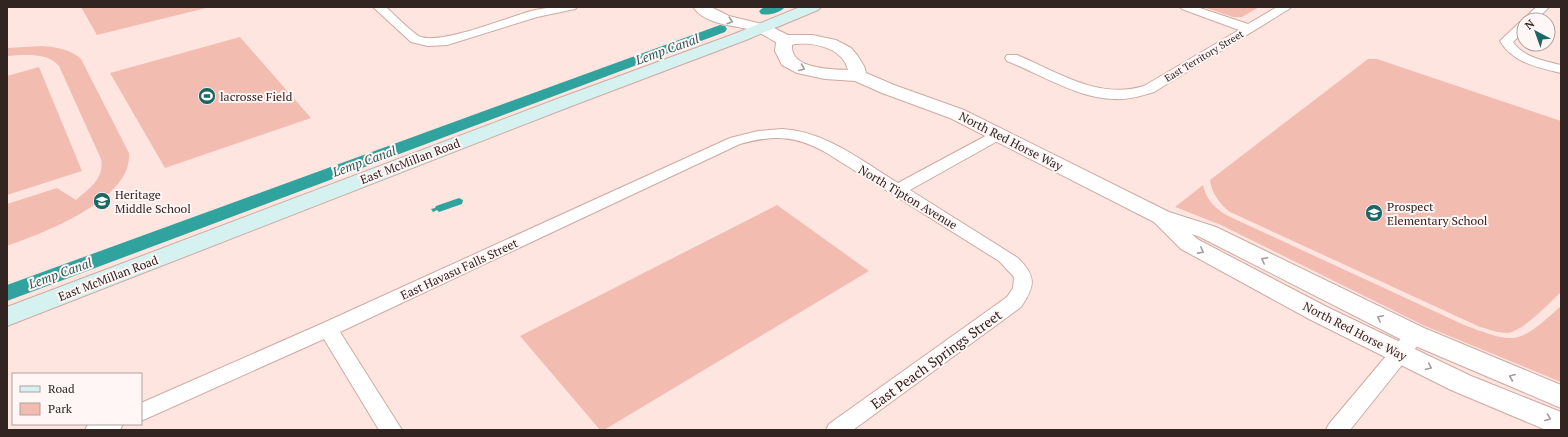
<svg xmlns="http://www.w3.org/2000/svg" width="1568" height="437" font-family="'PT Serif',serif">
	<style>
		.green { fill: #f3bcb1 }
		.water { fill: #31a39f }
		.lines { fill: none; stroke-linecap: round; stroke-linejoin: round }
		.canal { fill: #31a39f; fill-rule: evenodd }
		.minor-casing { stroke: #cfa9a1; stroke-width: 2 }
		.tertiary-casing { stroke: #cfa9a1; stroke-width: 2 }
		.secondary-casing { stroke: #cfa9a1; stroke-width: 2 }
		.minor { fill: #fff; fill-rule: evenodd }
		.tertiary { fill: #fff; fill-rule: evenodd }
		.secondary { fill: #d5f2f1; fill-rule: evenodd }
		.oneway { stroke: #a39c9b }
		.labels { text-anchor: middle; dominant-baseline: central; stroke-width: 4; stroke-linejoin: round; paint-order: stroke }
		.far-street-label { font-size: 10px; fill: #322421; stroke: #fff6f5 }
		.poi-label { font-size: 12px; fill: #322421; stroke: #fff6f5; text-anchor: start }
		.street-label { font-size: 12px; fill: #322421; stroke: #fff6f5 }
		.water-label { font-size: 13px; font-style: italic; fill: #295856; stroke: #fff6f5 }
		.near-street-label { font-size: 14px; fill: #322421; stroke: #fff6f5 }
	</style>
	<rect width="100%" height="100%" fill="#fee5e0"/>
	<path class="green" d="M81,7H210L97,35Z
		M1203,7H1259L1242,17H1233Z
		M240,37L311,118L165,168L110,73Z
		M42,46C56,47 70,49 81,59L129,153C133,200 43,233 7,246V204L57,188L76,200C89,189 105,178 101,159L59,66C47,52 24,55 7,56V48Z
		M1368,59H1377L1561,121V292C1548,304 1524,331 1507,333C1498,333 1488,329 1480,327L1230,212C1221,205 1211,193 1210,180Z
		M39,67L82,171L7,195V76Z
		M1203,185C1206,199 1214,207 1226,215L1462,324C1516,345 1518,345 1561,306V382L1425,326L1221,225L1175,207Z
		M777,205L869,271L604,430H600L520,336Z"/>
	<path class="water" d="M459,198L463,200L462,204L439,212L437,210L433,212L431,209L435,208L436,206Z"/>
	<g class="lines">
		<path class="canal" d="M764,7H785C780,13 768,16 761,14L759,11Z
			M720,25L725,26L727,29L725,32L7,301V285Z"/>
		<defs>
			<path id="minor" d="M373,7H386C394,14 413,34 421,37C443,44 506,18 531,11C546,7 561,7 577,7L575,9L537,17L447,45L428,46L411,42Z
				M1180,7H1197L1248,24L1277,7H1291L1289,9L1154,92C1141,96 1128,100 1115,99C1079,99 1040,74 1007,61L1005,58L1007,55H1017C1058,72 1098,100 1144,86L1239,30L1182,9Z
				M1536,7H1549L1536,20H1524V31L1513,42C1523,57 1544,61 1561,65V73C1537,67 1513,63 1500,41L1520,22L1524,21L1523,20Z
				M782,129C825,131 862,161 898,183L993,132L998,131L1003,132L1005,135L1003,138L910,190L1018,258C1037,277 1035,286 1021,307L853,430H826L829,424L1007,297L1013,288L1014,277L999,261L825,152C795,135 772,135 740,144L340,332L402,430H379L324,339L141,421V403L321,324L730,138L758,131Z
				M1415,328L1422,330L1425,335L1422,340L1350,430H1326L1329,424L1408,330Z
				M88,424H123L120,430H85Z"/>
			<path id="tertiary" d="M693,7H711L729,16L770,26L788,35H812L836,40L851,48L857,55L864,66L866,73L894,85L964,110L1169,212L1216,227L1424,328L1561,385V408L1406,342L1200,237L1192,234L1197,239L1327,307L1471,376L1561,412V430H1546L1451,390L1309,319L1181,249L1154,222L950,118L882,93L855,81L825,79L797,73L782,65L775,51L776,42C769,39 763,34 756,31C737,25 706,26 693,7ZM795,44C815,42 843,48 848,70C830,69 790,69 792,45Z"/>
			<path id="secondary" d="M800,7H821L818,10L746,40L569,107L7,326V307L557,99L734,34Z"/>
		</defs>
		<use href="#minor" class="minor-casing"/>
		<use href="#tertiary" class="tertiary-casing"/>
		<use href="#secondary" class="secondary-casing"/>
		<use href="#minor" class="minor"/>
		<use href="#tertiary" class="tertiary"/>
		<use href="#secondary" class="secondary"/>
	</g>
	<defs><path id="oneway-chevron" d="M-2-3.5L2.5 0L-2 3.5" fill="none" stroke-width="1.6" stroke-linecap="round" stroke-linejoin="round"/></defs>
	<g class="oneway">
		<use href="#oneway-chevron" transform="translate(730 21) rotate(17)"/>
		<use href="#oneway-chevron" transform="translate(802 68) rotate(22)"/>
		<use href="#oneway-chevron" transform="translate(1201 251) rotate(28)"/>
		<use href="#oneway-chevron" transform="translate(1264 260) rotate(-153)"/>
		<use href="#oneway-chevron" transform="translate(1380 318) rotate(-153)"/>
		<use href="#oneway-chevron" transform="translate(1429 367) rotate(25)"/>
		<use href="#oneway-chevron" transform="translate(1512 377) rotate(-157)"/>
		<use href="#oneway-chevron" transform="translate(1548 418) rotate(22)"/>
	</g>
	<defs>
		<symbol id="stadium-disc" viewBox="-11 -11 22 22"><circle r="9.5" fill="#1a6765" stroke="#fff6f5"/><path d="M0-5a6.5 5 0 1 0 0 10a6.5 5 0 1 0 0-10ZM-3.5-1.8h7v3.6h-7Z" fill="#fff"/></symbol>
		<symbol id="school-disc" viewBox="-11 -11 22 22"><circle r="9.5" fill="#1a6765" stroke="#fff6f5"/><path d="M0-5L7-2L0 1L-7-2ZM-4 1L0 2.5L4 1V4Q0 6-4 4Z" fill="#fff"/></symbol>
	</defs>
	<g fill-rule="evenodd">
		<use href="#stadium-disc" x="197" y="86" width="20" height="20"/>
		<use href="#school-disc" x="92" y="191" width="20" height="20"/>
		<use href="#school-disc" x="1364" y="203" width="20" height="20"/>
	</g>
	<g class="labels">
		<g class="far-street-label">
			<text transform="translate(1204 56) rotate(-31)">East Territory Street</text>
		</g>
		<g class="poi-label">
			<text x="220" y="96">lacrosse Field</text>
			<text x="115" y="194">Heritage<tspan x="115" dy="14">Middle School</tspan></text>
			<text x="1387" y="206">Prospect<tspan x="1387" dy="14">Elementary School</tspan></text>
		</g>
		<g class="street-label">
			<text transform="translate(1011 141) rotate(27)">North Red Horse Way</text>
			<text transform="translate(410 161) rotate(-21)">East McMillan Road</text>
			<text transform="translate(908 197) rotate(31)">North Tipton Avenue</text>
			<text transform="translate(459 269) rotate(-25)">East Havasu Falls Street</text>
			<text transform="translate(108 278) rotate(-21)">East McMillan Road</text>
			<text transform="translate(1355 331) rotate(27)">North Red Horse Way</text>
		</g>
		<g class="water-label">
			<text transform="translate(667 49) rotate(-20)">Lemp Canal</text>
			<text transform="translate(364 161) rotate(-20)">Lemp Canal</text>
			<text transform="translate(60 273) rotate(-20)">Lemp Canal</text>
		</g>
		<g class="near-street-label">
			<text transform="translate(936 359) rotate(-36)">East Peach Springs Street</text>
		</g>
	</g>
	<rect width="1568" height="437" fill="none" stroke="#322421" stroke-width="16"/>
	<rect x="12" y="373" width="130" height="52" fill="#fff6f5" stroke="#ada2a0"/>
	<rect x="20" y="386" width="20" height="6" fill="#d5f2f1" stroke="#ada2a0"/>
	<text x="48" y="393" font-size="12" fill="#322421">Road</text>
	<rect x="20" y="403" width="20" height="12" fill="#f3bcb1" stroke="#ada2a0"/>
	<text x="48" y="413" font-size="12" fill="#322421">Park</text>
	<g transform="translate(1536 32) rotate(319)"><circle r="19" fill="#fff6f5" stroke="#ada2a0"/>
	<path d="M0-3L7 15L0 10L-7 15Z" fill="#1a6765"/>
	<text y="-6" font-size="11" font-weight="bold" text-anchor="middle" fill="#322421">N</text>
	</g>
</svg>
